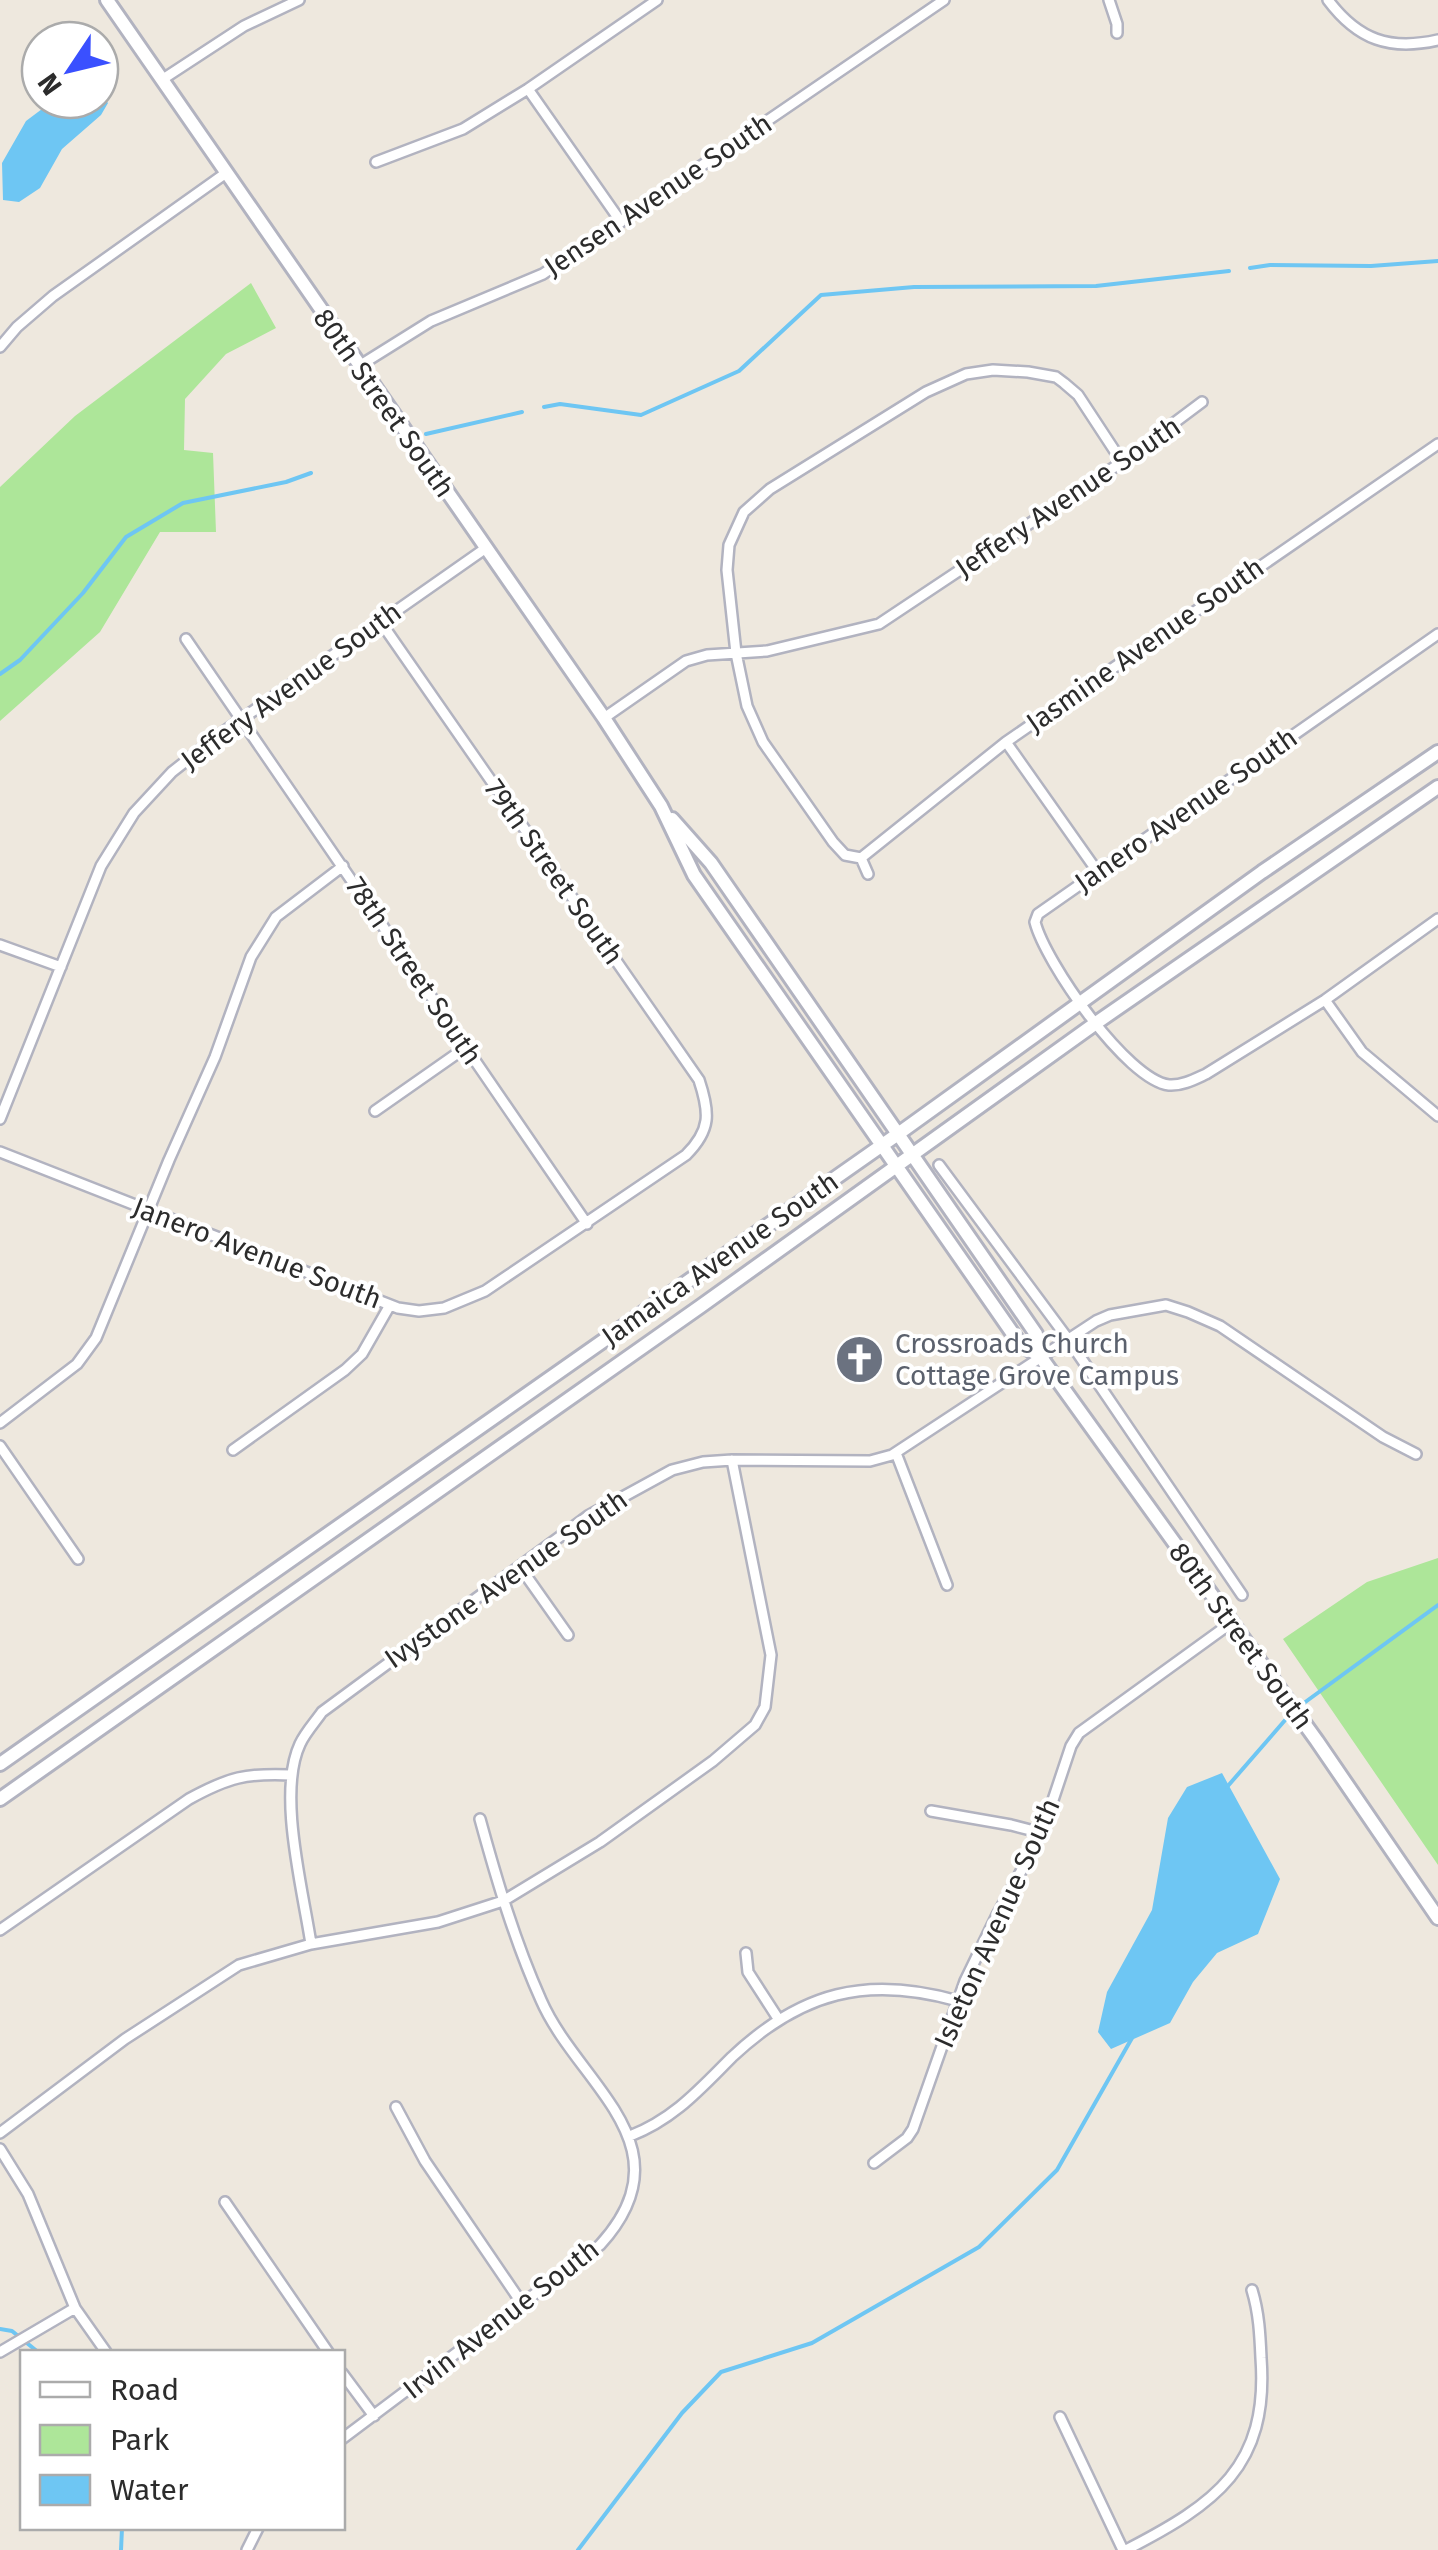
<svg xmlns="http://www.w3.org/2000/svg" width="1438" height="2550" font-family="'Fira Sans',sans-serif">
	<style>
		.green { fill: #ade699 }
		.water { fill: #6ec6f3 }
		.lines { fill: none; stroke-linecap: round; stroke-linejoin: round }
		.stream { stroke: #6ec6f3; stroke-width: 4 }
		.street-casing { stroke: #b2b3c0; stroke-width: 14 }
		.secondary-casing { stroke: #b2b3c0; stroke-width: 18 }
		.street { stroke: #fff; stroke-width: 9 }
		.secondary { stroke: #fff; stroke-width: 12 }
		.labels { text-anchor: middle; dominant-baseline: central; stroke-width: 8; stroke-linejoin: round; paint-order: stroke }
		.street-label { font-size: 28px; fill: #2c2c2c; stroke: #fff }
		.worship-label { font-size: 28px; fill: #5b616d; stroke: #fff; text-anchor: start }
	</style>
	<rect width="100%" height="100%" fill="#eee8de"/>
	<path class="green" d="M251,283L276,328L226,354L185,399L184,450L213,453L216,532H160L100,632L0,721V487L75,416Z
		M1438,1558V1865L1283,1639L1367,1582Z"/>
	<path class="water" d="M100,93L108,103L101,115L62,149L40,188L19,202L3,200L2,163L26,121L54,100H100Z
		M1222,1773L1280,1879L1258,1934L1217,1953L1193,1982L1170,2023L1111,2049L1098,2032L1107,1992L1152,1910L1168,1818L1187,1787Z"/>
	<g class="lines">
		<path class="stream" d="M1250,268L1270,265L1371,266L1438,261
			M544,407L560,404L641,415L739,371L821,295L914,287L1096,286L1229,271
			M426,434L522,412
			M0,674L20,660L83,593L126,537L183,503L286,482L311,473
			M1227,1787L1293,1711L1438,1605
			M0,2329L12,2331L38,2352
			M121,2550L122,2528
			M578,2550L682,2413L721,2372L812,2343L979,2247L1057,2170L1132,2038"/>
		<defs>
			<path id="street" d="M1109,0L1117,24V33
				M1328,0C1358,40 1390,51 1438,40
				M163,79L244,26L299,0
				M528,89L621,222
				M376,162L463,129L528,89L657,0
				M0,347L17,327L53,296L226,173
				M359,366L431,321L543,274L944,0
				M1438,634L1038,914L1035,922C1045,962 1127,1080 1169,1085C1182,1086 1195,1079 1206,1074L1325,1000L1438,919
				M186,639L587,1224
				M604,718L686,661L707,655L767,651L879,624L1122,462L1202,402
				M1006,742L1097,871
				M861,858L845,855L833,842L763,742L747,706L736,653L727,570L729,545L744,512L770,489L926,392L966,374L993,370L1028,372L1056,377L1064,383L1078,395L1122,462
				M861,858L1006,742L1438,444
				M861,858L868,874
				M0,945L61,967
				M1325,1000L1362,1052L1438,1116
				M375,1111L465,1048
				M0,1119L101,866L134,813L172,772L219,735L486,548
				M0,1152L398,1308L419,1311L444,1308L485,1291L686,1155C711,1130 710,1113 699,1080L380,621
				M939,1165L1068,1339L1242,1595
				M0,1423L77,1364L96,1338L169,1160L215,1057L251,957L276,917L343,866
				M0,1446L78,1559
				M233,1450L345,1370L362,1354L390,1305
				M896,1453L947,1585
				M520,1567L568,1635
				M931,1811L1011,1825L1042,1833
				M0,1930L189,1799C229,1777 246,1773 291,1775
				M311,1944C303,1890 277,1793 300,1744C305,1733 315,1722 322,1712L588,1516L672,1470L703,1462L732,1460L870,1461L892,1455L1096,1321L1110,1315L1166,1305L1188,1312L1220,1326L1383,1437L1416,1454
				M746,1953L748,1972L779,2020
				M396,2107L425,2161L523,2305
				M0,2133L125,2039L239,1965L311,1944L438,1922L503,1901L600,1842L713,1761L755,1725L765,1707L771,1655L732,1460
				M630,2136C674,2119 700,2089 732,2057C801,1992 867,1975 958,2001
				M0,2149L28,2194L75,2308L106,2352
				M874,2163L907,2138L913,2129L965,1981L997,1915L1042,1833L1071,1746L1079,1733L1231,1623
				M225,2202L328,2352
				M0,2352L75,2308
				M342,2373L374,2416
				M1060,2417L1123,2550
				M342,2439L600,2245C691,2145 578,2085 541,2000C515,1942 497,1881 480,1819
				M247,2550L258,2528
				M1126,2550C1215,2504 1269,2467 1261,2358C1260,2335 1259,2313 1252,2290"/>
			<path id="secondary" d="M107,0L604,718L661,806L694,875L1020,1344L1040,1356L1317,1741L1438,1918
				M672,819L711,863L1036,1334L1040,1356
				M0,1764L898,1134L1262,872L1438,752
				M0,1799L701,1306L1096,1023L1438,787"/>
		</defs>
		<use href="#street" class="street-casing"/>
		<use href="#secondary" class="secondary-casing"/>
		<use href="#street" class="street"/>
		<use href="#secondary" class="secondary"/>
	</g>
	<defs>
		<symbol id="church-disc" viewBox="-11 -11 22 22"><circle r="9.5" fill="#6b7280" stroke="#fff"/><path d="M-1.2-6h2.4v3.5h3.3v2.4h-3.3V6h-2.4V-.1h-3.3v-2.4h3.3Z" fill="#fff"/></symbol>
	</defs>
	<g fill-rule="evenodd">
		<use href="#church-disc" x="832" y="1332" width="55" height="55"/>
	</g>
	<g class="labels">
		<g class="street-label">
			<text transform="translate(658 195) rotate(-34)">Jensen Avenue South</text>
			<text transform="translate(384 403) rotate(55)">80th Street South</text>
			<text transform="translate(1068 497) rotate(-34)">Jeffery Avenue South</text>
			<text transform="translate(1145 645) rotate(-35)">Jasmine Avenue South</text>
			<text transform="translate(291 686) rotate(-36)">Jeffery Avenue South</text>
			<text transform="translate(1186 810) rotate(-35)">Janero Avenue South</text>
			<text transform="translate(554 872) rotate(55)">79th Street South</text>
			<text transform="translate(414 971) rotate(56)">78th Street South</text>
			<text transform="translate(257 1253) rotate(21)">Janero Avenue South</text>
			<text transform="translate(720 1259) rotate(-35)">Jamaica Avenue South</text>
			<text transform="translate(506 1579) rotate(-35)">Ivystone Avenue South</text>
			<text transform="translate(1241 1636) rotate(54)">80th Street South</text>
			<text transform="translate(997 1923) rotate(-66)">Isleton Avenue South</text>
			<text transform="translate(501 2319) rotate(-38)">Irvin Avenue South</text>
		</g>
		<g class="worship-label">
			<text x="895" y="1343">Crossroads Church<tspan x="895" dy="32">Cottage Grove Campus</tspan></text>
		</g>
	</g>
	<rect x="20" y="2350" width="325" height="180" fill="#ffffff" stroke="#ababab" stroke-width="2.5"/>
	<rect x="40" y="2382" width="50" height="15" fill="#ffffff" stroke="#ababab" stroke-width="2.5"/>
	<text x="110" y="2400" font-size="30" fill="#2c2c2c">Road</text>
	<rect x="40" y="2425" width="50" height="30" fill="#ade699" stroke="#ababab" stroke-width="2.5"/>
	<text x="110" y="2450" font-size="30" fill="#2c2c2c">Park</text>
	<rect x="40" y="2475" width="50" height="30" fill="#6ec6f3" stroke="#ababab" stroke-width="2.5"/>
	<text x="110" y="2500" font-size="30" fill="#2c2c2c">Water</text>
	<g transform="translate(70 70) rotate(235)"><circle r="48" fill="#ffffff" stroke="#ababab" stroke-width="2.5"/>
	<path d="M0-8L18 38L0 25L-18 38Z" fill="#3a50ff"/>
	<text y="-15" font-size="28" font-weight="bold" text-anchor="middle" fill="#2c2c2c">N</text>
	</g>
</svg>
